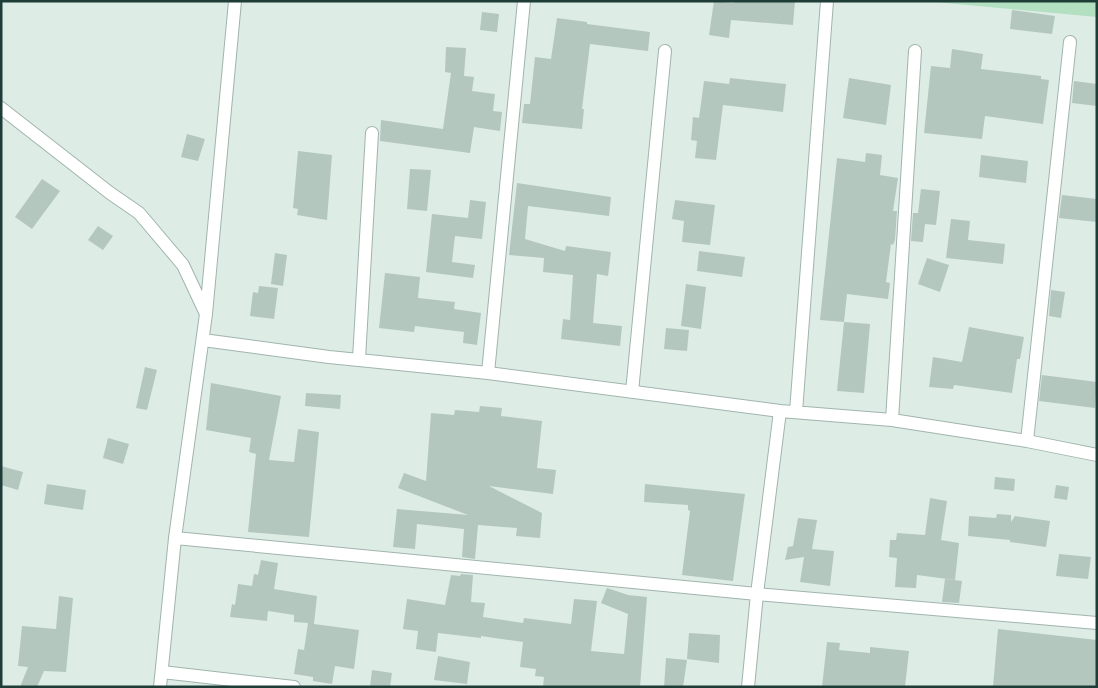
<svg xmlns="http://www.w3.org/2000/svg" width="1098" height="688" font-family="Cabin,sans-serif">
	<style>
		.green { fill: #b4e0c2 }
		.building { fill: #b3c7bf }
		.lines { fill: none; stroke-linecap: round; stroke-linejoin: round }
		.street-casing { stroke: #a0b4ae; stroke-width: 14 }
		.street { stroke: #fff; stroke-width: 12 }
	</style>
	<rect width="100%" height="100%" fill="#deece6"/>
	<path class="green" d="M934,1H1097V17L935,2Z"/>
	<path class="building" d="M714,1L734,3V1H795L793,25L731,20L729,38L709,35Z
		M1012,10L1055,16L1052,34L1010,29Z
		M482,12L499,14L497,32L480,30Z
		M557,18L587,22V24L650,32L648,51L590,44L582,109H584L582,129L522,123L524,104H530L535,57L551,59Z
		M446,47L466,48L464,76L474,77L472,91L495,94L493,111L502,112L500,131L474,127L470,153L380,141L381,120L443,129L451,73L445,72Z
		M952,49L983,54L981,69L1041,76V79L1049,80L1043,124L985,116L982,139L924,133L931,66L950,68Z
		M730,78L786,84L783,112L723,105L716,160L695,158L697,141L691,140L693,117L699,118L704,81L729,84Z
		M849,78L891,85L886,125L843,118Z
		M1074,81L1097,84V106L1072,103Z
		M187,134L205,139L198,161L181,157Z
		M298,151L332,155L327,220L297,215L298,209L293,208Z
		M866,153L882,155L880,175L898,178L893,211H897L895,240L893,245L891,244L886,282L890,283L888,299L847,294L844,322L820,320L837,158L865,162Z
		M981,155L1028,161L1026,183L979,177Z
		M410,169L431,170L427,211L407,209Z
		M42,179L60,191L32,229L15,217Z
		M517,183L611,197L609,216L528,206L525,239L565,251L566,246L611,252L608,276L597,274L593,323L622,326L620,346L561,339L563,319L570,320L573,275L543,272L544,258L509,255Z
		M921,189L940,191L936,225L925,224L923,242L911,241L913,213H918Z
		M1062,195L1097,199V222L1059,218Z
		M470,200L486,202L482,239L455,236L452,262L475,265L473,278L426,272L432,214L468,218Z
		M675,200L715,205L710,245L682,242L684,221L672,219Z
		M951,219L970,221L968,240L1005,244L1003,264L946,258Z
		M98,226L113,236L103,250L88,240Z
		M699,251L745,257L742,277L697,271Z
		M275,253L287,255L283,286L271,284Z
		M927,258L949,265L940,292L918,284Z
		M385,273L420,277L418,298L455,302L454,309L481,313L477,345L463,343L464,332L415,326L414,332L379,328Z
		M686,284L706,287L701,329L681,326Z
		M259,286L278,288L274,319L250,316L253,292L258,293Z
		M1051,290L1065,292L1061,318L1049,316Z
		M844,322L870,324L864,393L837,391Z
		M969,327L1024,337L1020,359H1017L1012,393L954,385L953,389L929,387L933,357L962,362Z
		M666,328L689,330L687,351L664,349Z
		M145,367L157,370L147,410L136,408Z
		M1042,375L1097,382L1095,408L1039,401Z
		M211,383L281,396L269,460L294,462L298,429L319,432L309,537L248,532L256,454L249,452L251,438L206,430Z
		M306,393L341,395L340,409L305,406Z
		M480,406L502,408L501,416L542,421L537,468L556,470L553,494L489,486L542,513L540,538L516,536L517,528L478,525L475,559L462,557L464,529L417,524L415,549L393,547L397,509L468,515L398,488L404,473L426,481L431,413L454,415L455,410L479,412Z
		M108,438L129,444L123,464L103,458Z
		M1,466L23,472L18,490L1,485Z
		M995,477L1015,479L1014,491L994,489Z
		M47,484L86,490L83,510L44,504Z
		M645,484L745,494L733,581L682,575L690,511L688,510V505L644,502Z
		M1056,485L1069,487L1067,500L1054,498Z
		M930,498L947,501L941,540L959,543L955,580L917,575L916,588L895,587L897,558L889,557L890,540H896L897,533L925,535Z
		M997,514L1011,515V522L1015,516L1050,521L1046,547L1010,542V540L968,536L969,516L996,518Z
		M798,518L817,520L812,549L834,551L830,586L800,582L804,557L785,560L788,547L793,546Z
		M1059,554L1091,557L1088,579L1056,576Z
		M261,560L278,563L274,589L317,596L314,624L359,630L354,669L335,666L332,684L313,681V677L294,674L298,649L304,650L308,623L294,622V615L268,611L267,621L230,617L232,604L235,605L238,584L252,586L254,574L258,575Z
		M461,574L473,575L471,602L485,603L483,617L523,623L524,618L571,624L574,599L597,601L591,651L624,654L628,614L601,603L607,588L628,595L647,597L640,687H543L544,677L535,676L536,669L520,667L523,642L481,636V638L438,633L436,652L416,649L418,631L403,629L407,599L445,605L451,575L460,576Z
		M945,579L962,581L959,603L942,602Z
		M59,596L73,598L66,672L44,671L37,687H20L28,667L18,666L22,626L56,629Z
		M998,629L1097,640V687H993Z
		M689,633L720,635L719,663L687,659Z
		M827,642L840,643L839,650L870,653V647L909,651L905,687H822Z
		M438,656L470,662L467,684L434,680Z
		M666,658L687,660L683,687H664Z
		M372,670L392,673L390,687H370Z"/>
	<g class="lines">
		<defs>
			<path id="street" d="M1,108L110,193L139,213L183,265L206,314
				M203,340L329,357L488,373L780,411L892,420L1027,441L1097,455
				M359,359L372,133
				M488,373L524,1
				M632,392L665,51
				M796,412L827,1
				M892,420L915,51
				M1027,441L1070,42
				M175,538L757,594L1097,623
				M162,672L294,687
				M160,687L175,538L206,314L235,1
				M748,687L757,594L780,411"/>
		</defs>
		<use href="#street" class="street-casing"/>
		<use href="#street" class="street"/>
	</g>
	<rect width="1098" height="688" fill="none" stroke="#1d3d36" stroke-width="5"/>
</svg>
